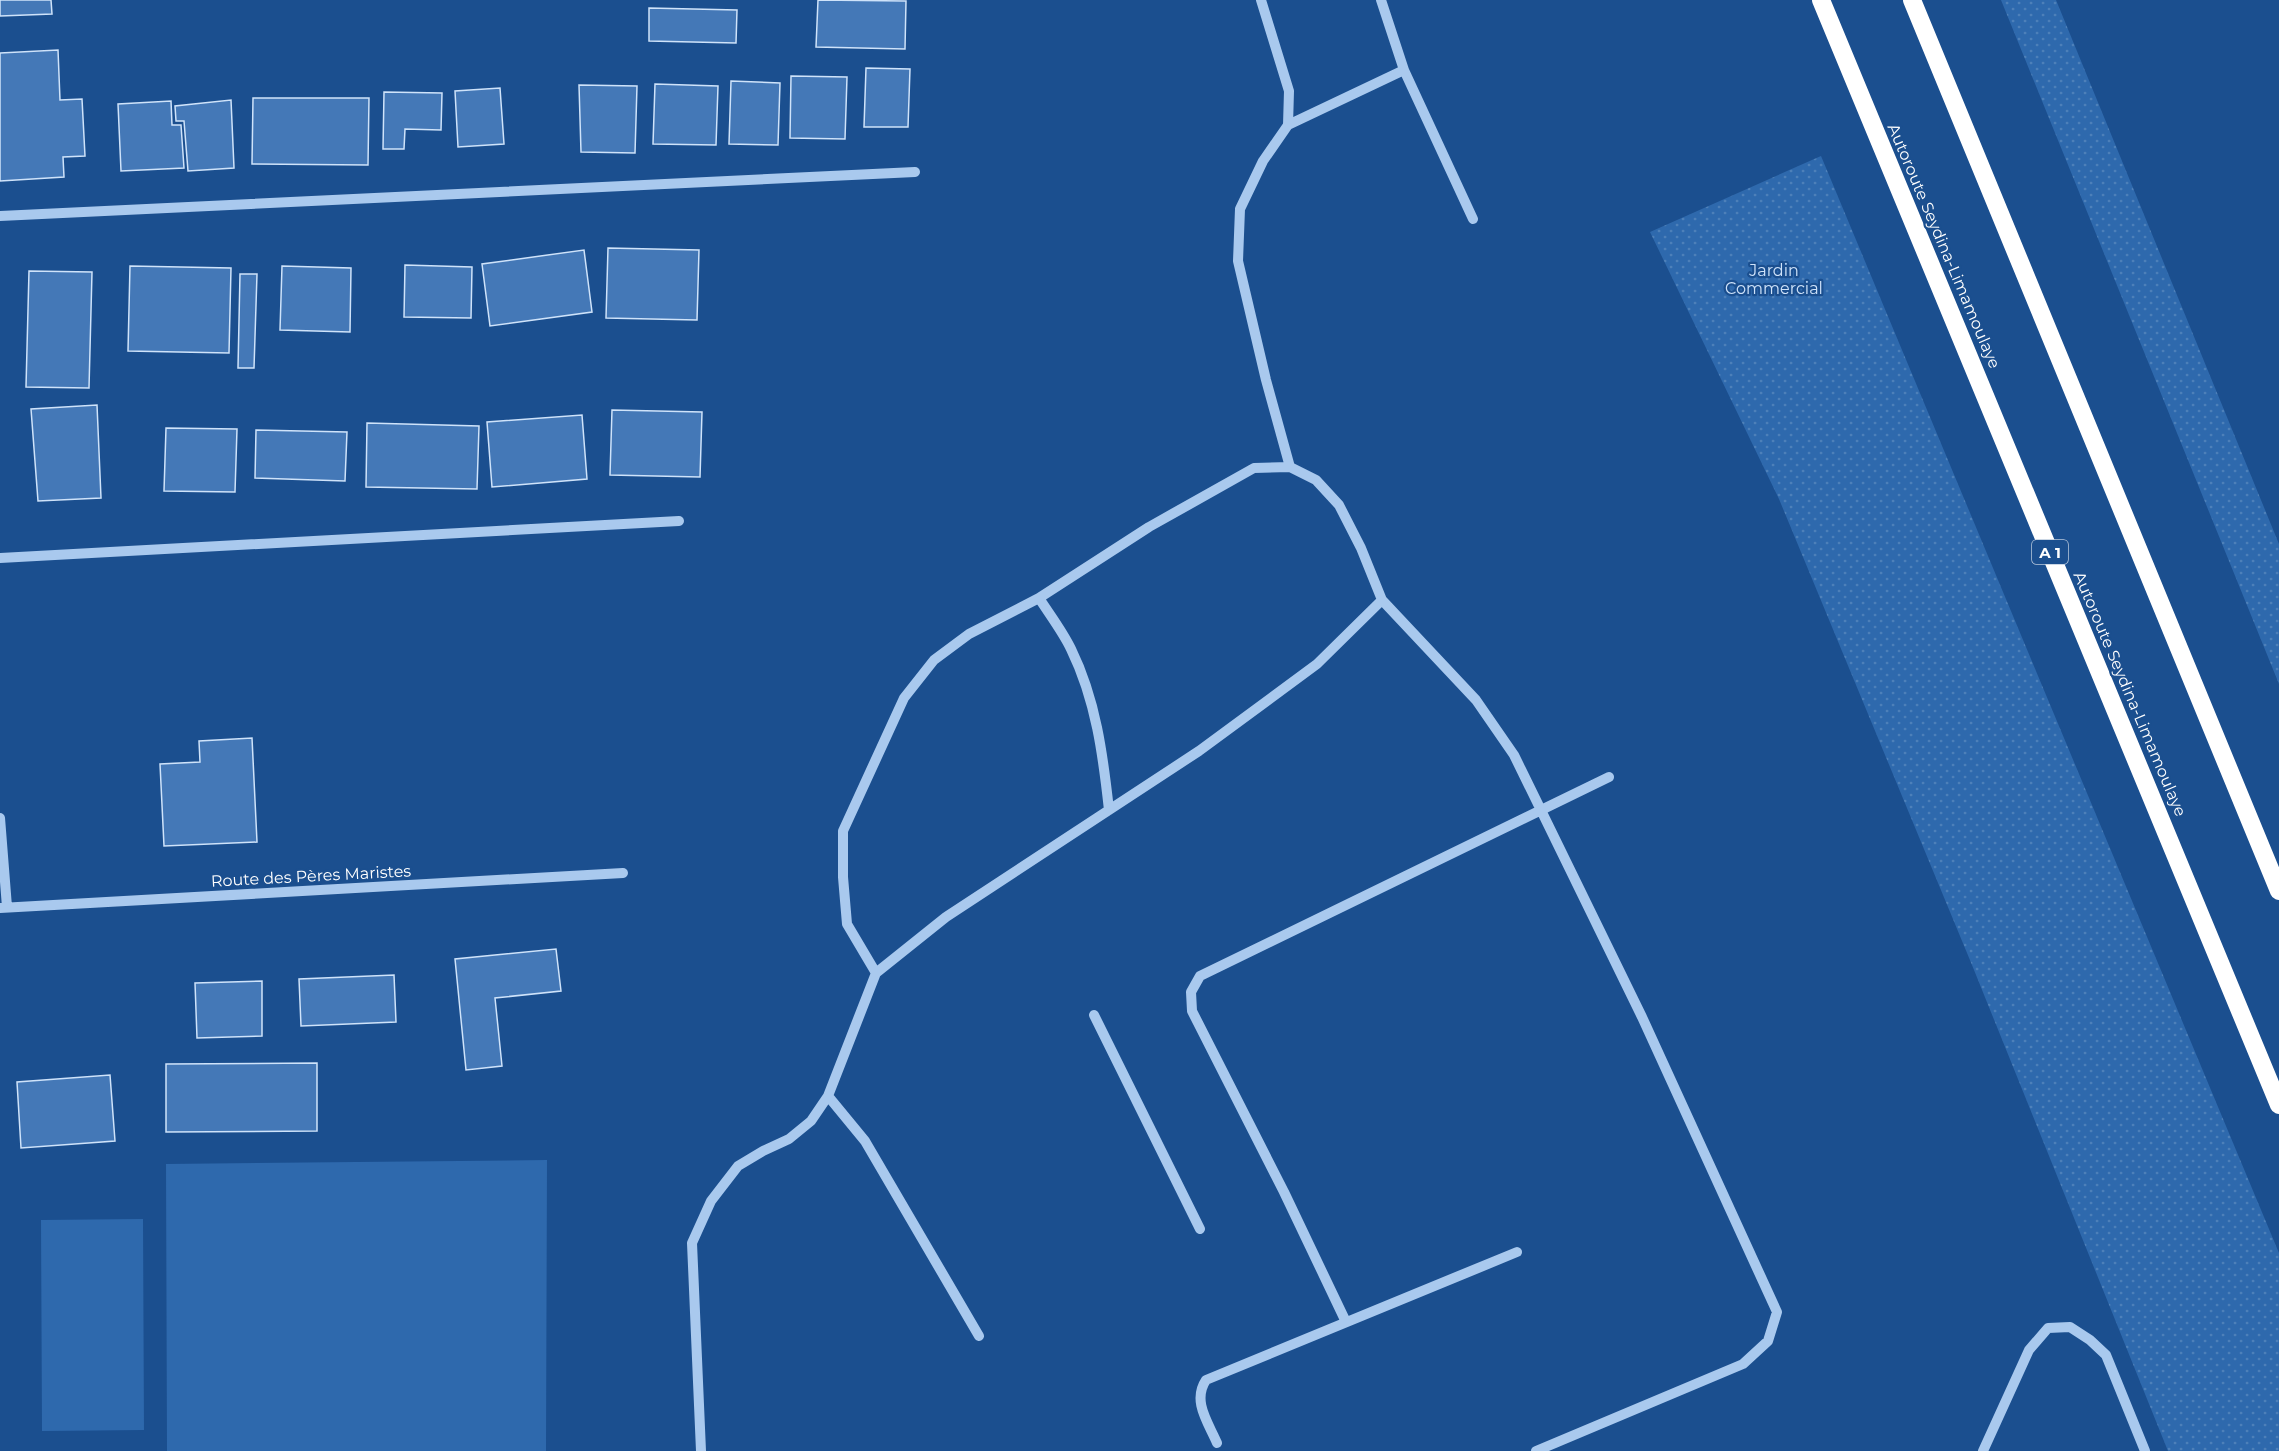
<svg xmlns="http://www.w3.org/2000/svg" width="2279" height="1451" font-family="Montserrat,sans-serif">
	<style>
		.green { fill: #2e69ad }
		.garden { fill: url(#garden-dots) }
		.building { fill: #4478b7; stroke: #cfe3fa; stroke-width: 1.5 }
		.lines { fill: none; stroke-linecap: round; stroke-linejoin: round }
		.minor { stroke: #a9c9ee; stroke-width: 10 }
		.highway { stroke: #fff; stroke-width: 18 }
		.labels { text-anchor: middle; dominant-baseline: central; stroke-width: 4.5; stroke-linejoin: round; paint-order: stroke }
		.shield { fill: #1b4f8f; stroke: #bbcadd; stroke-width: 1.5 }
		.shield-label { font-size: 15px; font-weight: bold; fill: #fff }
		.street-label { font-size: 16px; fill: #fff; stroke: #1b4f8f }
		.park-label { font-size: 16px; fill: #cfe3fa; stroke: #1b4f8f }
	</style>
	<defs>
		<pattern id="garden-dots" width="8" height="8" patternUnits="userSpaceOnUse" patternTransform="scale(1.5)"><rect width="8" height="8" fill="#2e69ad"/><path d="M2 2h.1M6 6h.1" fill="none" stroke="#4d80b9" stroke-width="1.8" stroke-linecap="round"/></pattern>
	</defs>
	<rect width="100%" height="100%" fill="#1b4f8f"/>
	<path class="green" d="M547,1160L546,1451H167L166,1164Z
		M143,1219L144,1430L42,1431L41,1220Z"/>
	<path class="garden" d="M2001,0H2056L2279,544V684Z
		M1821,156L2279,1253V1451H2168L1972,965L1779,499L1650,232Z"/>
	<path class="building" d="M0,0H51L52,14L0,16Z
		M818,0L906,1L905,49L816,47Z
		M649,8L737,10L736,43L649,41Z
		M58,50L60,100L82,99L85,156L63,157L64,177L0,181V53Z
		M866,68L910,69L908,127H864Z
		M791,76L847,77L845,139L790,138Z
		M731,81L780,83L778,145L729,144Z
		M655,84L718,86L716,145L653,144Z
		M579,85L637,86L635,153L581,152Z
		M500,88L504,144L458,147L455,91Z
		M384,92L442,93L441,130L405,129L404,149H383Z
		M253,98H369L368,165L252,164Z
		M231,100L234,168L188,171L184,121H176L175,106Z
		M171,101L172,125H181L184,168L121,171L118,104Z
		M608,248L699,250L697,320L606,318Z
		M584,250L592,312L490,326L482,264Z
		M405,265L472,267L471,318L404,317Z
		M130,266L231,268L229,353L128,351Z
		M282,266L351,268L350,332L280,330Z
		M29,271L92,272L89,388L26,387Z
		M240,274H257L254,368H238Z
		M97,405L101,498L38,501L31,409Z
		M612,410L702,412L700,477L610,475Z
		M582,415L587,479L492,487L487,422Z
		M367,423L479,426L477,489L366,487Z
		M166,428L237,429L235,492L164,491Z
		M256,430L347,432L345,481L255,478Z
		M252,738L257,842L164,846L160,764L200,762L199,741Z
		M556,949L561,991L495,998L502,1066L466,1070L455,959Z
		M394,975L396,1022L301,1026L299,979Z
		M262,981V1036L197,1038L195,983Z
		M317,1063V1131L166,1132V1064Z
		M110,1075L115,1141L21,1148L17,1082Z"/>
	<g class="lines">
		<path class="minor" d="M1261,0L1289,91L1288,125L1263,161L1240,209L1238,261L1266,380L1290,467
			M1381,0L1404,70L1473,219
			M1288,125L1404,70
			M0,216L915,172
			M0,558L679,521
			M1039,598C1050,615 1063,632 1071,649C1096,700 1103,755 1109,810
			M1382,600L1476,700L1514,755L1642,1017L1777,1312L1768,1341L1743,1364L1536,1451
			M0,818L7,907
			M0,908L623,873
			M1094,1015L1200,1229
			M828,1096L865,1141L979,1336
			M1346,1322L1284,1192L1192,1011L1191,992L1200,976L1609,777
			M1217,1443C1208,1422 1192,1401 1206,1380L1517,1252
			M701,1451L692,1243L711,1201L738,1166L763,1151L789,1139L811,1121L828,1096L876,973L946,917L1199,751L1271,698L1317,664L1382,600L1361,548L1339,505L1316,480L1290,467L1254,468L1149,527L1039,598L969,634L934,660L904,698L843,831V877L847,924L876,973
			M1983,1451L2029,1350L2048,1328L2070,1327L2090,1340L2106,1355L2145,1451"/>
		<path class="highway" d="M1821,0L2279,1105
			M1912,0L2279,891"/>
	</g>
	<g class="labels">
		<rect class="shield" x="2032" y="540" width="36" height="24" rx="4.5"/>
		<g class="shield-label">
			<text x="2050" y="552">A 1</text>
		</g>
		<g class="street-label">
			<text transform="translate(1944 246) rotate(67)">Autoroute Seydina-Limamoulaye</text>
			<text transform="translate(2130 694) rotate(67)">Autoroute Seydina-Limamoulaye</text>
			<text transform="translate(311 876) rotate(-3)">Route des Pères Maristes</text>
		</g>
		<g class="park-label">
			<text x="1774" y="270">Jardin<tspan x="1774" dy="18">Commercial</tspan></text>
		</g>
	</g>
</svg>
